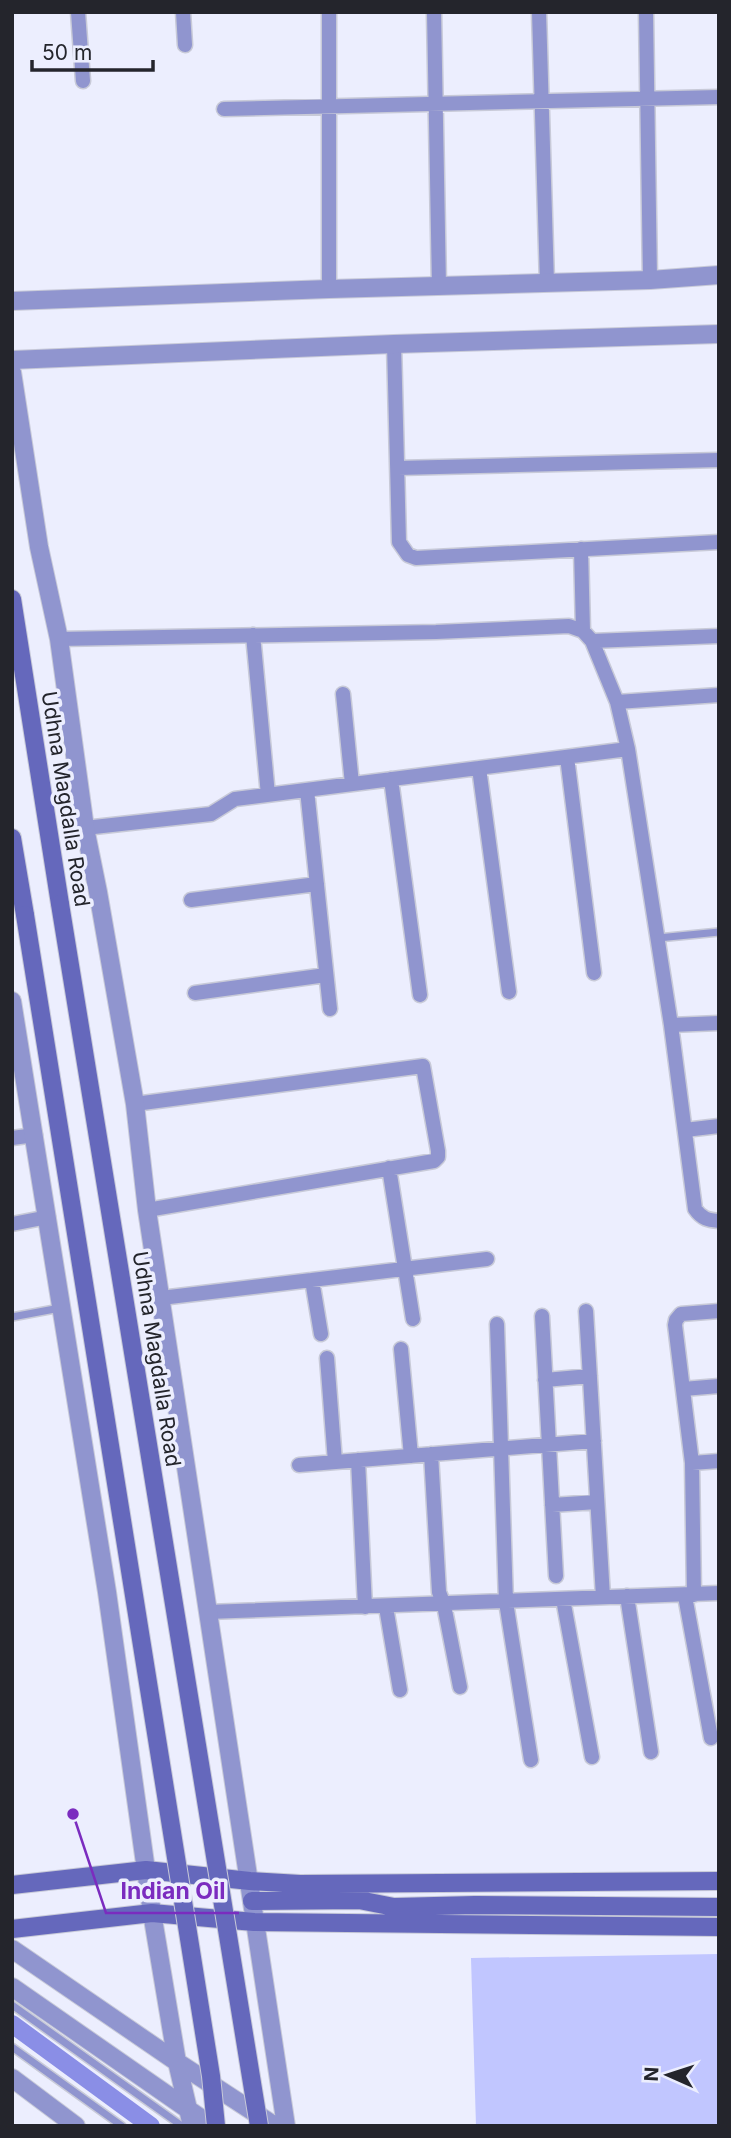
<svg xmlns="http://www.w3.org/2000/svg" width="731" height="2138" font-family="Inter,sans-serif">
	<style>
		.green { fill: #c1c6ff }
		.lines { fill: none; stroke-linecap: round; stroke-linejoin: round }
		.canal { stroke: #8a8ee6; stroke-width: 18 }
		.service-casing { stroke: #c8cad8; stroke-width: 10 }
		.minor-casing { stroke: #c8cad8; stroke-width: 17 }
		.tertiary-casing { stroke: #c8cad8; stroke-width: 20 }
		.secondary-casing { stroke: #c8cad8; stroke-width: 20 }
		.service { stroke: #9095cf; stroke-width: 7 }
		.minor { stroke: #9095cf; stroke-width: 14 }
		.tertiary { stroke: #9095cf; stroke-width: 18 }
		.secondary { stroke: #6568bc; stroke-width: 18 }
		.secondary-bridge-casing { stroke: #c8cad8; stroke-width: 20; stroke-linecap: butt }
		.secondary-bridge { stroke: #6568bc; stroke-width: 18 }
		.labels { text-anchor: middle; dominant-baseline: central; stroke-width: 7; stroke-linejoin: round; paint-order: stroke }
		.street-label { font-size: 21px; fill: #24252c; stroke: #eceefe }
		.leader { fill: none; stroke: #7b2cbf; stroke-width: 2.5 }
		.callout-dot { fill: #7b2cbf; stroke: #eceefe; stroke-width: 2.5 }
		.callout-label { font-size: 23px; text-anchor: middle; font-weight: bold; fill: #7b2cbf; stroke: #eceefe; stroke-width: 7; stroke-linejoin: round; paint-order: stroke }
	</style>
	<rect width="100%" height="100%" fill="#eceefe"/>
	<path class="green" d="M719,1954V2126H476L471,1958Z"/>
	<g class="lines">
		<path class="canal" d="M12,2024L151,2126"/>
		<defs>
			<path id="service" d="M658,938L719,932
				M12,1317L60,1308
				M12,2005L182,2126
				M12,2047L122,2126"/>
			<path id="minor" d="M78,12L83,81
				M183,12L185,45
				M329,12V289
				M434,12L439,287
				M539,12L547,283
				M646,12L650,280
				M224,109L719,97
				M394,344L399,542L408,555L416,558L719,542
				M398,468L719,460
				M581,549L583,631
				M253,635L268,795
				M59,639L436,632L569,626L583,631L592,641L617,702L628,749L671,1025L695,1209C702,1219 708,1220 719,1221
				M592,641L719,636
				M343,694L352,784
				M617,702L719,695
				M567,757L594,973
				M479,768L509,992
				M391,779L420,995
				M307,790L330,1009
				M85,828L211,814L235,799L628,749
				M191,900L317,884
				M195,993L326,975
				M671,1025L719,1023
				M135,1104L423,1066L438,1151V1157L434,1161L147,1210
				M685,1130L719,1126
				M12,1138L35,1135
				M389,1168L413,1319
				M12,1224L48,1217
				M312,1280L321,1334
				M161,1298L487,1259
				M586,1311L603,1597
				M542,1316L556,1576
				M497,1324L506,1602L531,1760
				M401,1349L411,1456
				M327,1358L335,1462
				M545,1380L590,1376
				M683,1389L719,1386
				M431,1454L439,1592L444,1605L460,1687
				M358,1460L365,1607
				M692,1463L719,1461
				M299,1465L594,1441
				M552,1505L597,1502
				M694,1595L692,1463L675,1325L676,1320L681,1314L719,1311
				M627,1596L651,1752
				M685,1596L711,1738
				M563,1599L592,1757
				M386,1607L400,1690
				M208,1612L719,1593"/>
			<path id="tertiary" d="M12,301L329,289L650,280L719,275
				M12,360L394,344L719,334
				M12,372L39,547L59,639L85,828L98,892L135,1104L147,1210L286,2126
				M12,1001L107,1592L152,1913L177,2062L192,2126
				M12,1949L177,2062L275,2126
				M12,1987L212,2126
				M12,2078L76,2126"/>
			<path id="secondary" d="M12,599L60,904
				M12,838L25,915
				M12,1885L146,1870L250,1881L300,1884L719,1881
				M252,1901L359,1900L394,1907L475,1905L719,1907
				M12,1929L152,1913L254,1922L719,1927"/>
		</defs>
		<use href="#service" class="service-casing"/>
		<use href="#minor" class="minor-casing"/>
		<use href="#tertiary" class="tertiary-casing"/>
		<use href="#secondary" class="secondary-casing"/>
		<use href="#service" class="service"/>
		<use href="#minor" class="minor"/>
		<use href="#tertiary" class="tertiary"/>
		<use href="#secondary" class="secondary"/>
		<defs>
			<path id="secondary-bridge" d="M60,904L259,2126
				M25,915L211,2076L216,2126"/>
		</defs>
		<use href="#secondary-bridge" class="secondary-bridge-casing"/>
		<use href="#secondary-bridge" class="secondary-bridge"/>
	</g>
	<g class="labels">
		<g class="street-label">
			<text transform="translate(66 799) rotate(81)">Udhna Magdalla Road</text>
			<text transform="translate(157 1359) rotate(81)">Udhna Magdalla Road</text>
		</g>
	</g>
	<path class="leader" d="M73 1814L106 1913H239"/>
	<circle class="callout-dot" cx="73" cy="1814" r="7"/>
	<g class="callout-label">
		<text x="173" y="1899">Indian Oil</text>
	</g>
	<rect width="731" height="2138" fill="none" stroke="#24252c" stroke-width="28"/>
	<g transform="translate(668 2075) rotate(273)" stroke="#eceefe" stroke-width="5" paint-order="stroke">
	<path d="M0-5L12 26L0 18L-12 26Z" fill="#24252c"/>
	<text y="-10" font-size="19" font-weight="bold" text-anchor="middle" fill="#24252c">N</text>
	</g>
	<path d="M32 60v10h121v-10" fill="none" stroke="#24252c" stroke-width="3.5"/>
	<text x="42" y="60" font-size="21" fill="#24252c" stroke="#eceefe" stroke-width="5" paint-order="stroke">50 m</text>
</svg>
